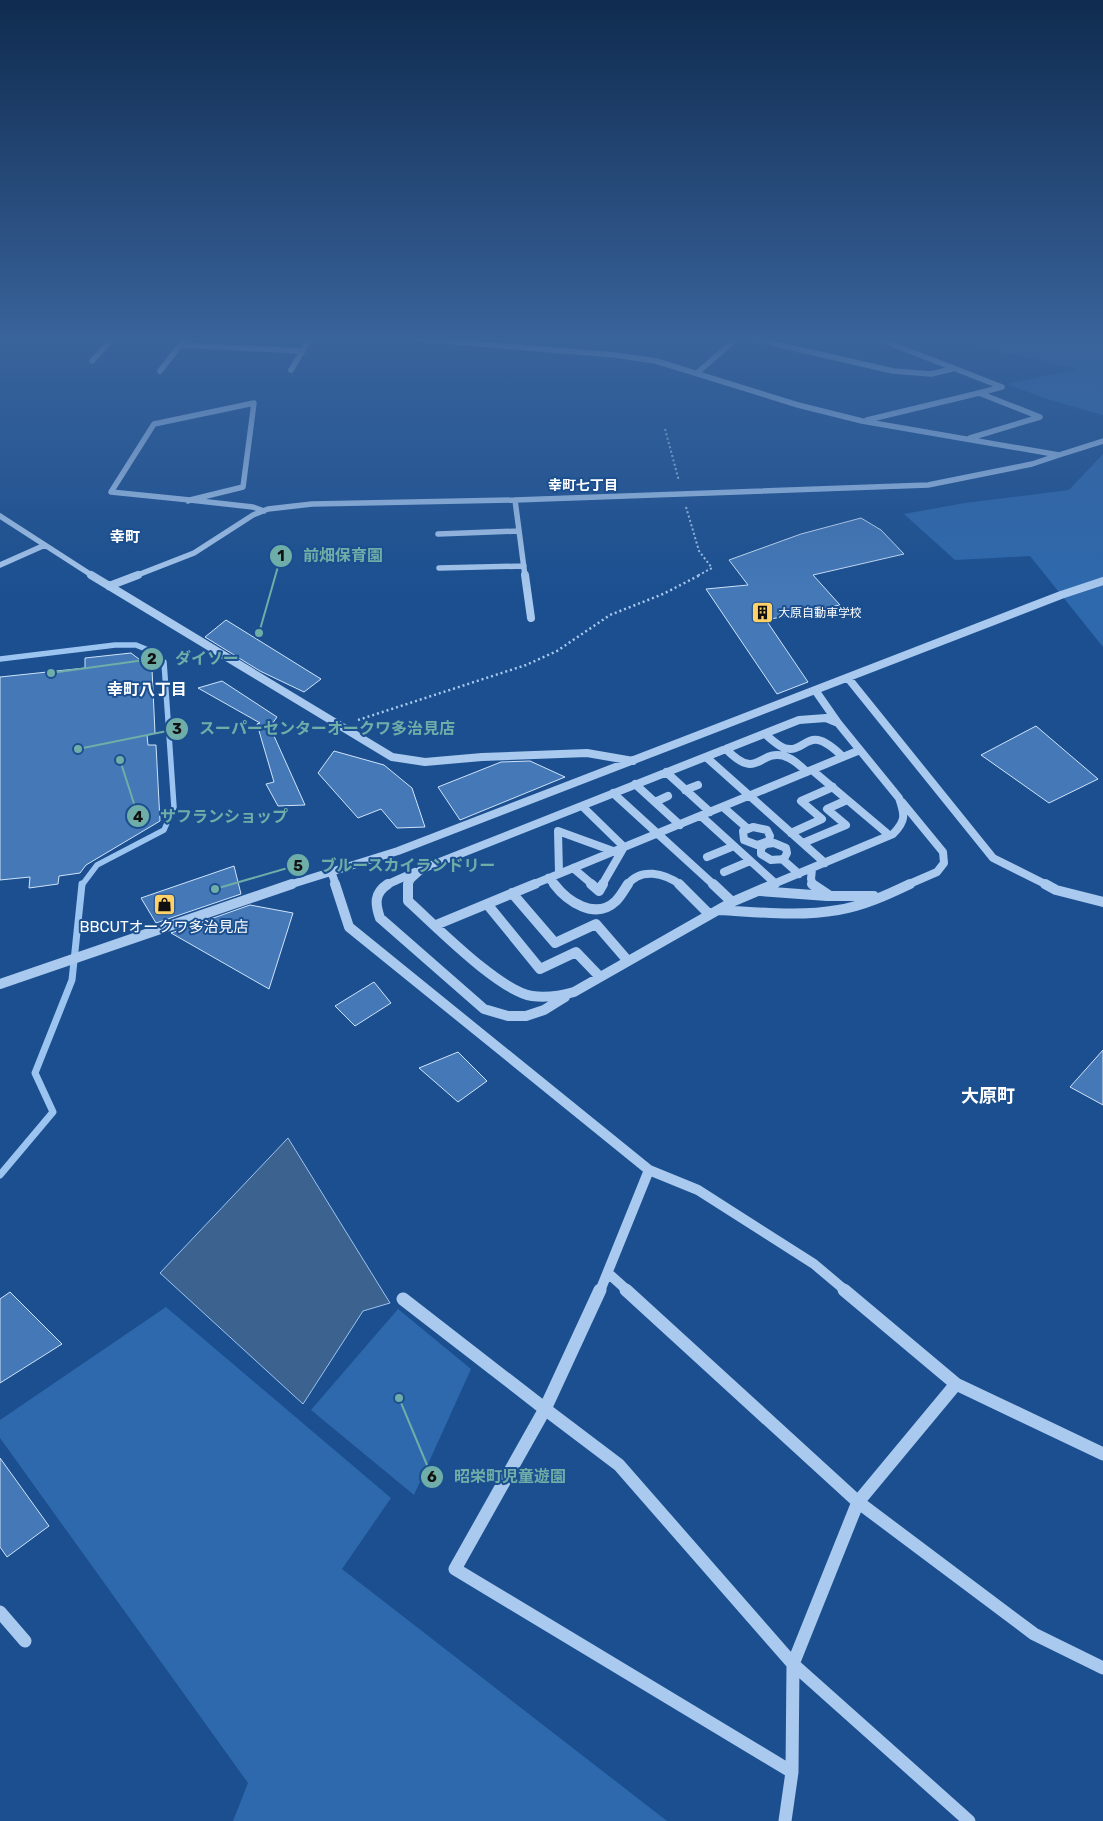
<svg xmlns="http://www.w3.org/2000/svg" width="1103" height="1821" font-family="Rubik,'Noto Sans JP',sans-serif">
	<style>
		.green { fill: #2e69ad }
		.water { fill: #3c6290; stroke: #9cc4f0 }
		.lines { fill: none; stroke-linecap: round; stroke-linejoin: round }
		.stream-far1 { stroke: #9cc4f0; stroke-width: 5.5 }
		.stream { stroke: #9cc4f0; stroke-width: 7 }
		.building { fill: #4478b7; stroke: #cfe3fa }
		.path-far1 { stroke: #a9c9ee; stroke-width: 2; stroke-dasharray: 2 2.5; stroke-linecap: butt }
		.path { stroke: #a9c9ee; stroke-width: 2.5; stroke-dasharray: 2 3; stroke-linecap: butt }
		.minor-far3 { stroke: #a9c9ee; stroke-width: 5.5 }
		.minor-far2 { stroke: #a9c9ee; stroke-width: 8 }
		.minor-far1 { stroke: #a9c9ee; stroke-width: 10 }
		.minor { stroke: #a9c9ee; stroke-width: 13 }
		.labels { text-anchor: middle; dominant-baseline: central; stroke-width: 4; stroke-linejoin: round; paint-order: stroke }
		.far-poi-label { font-size: 12px; fill: #fff; stroke: #1b4f8f; text-anchor: start }
		.far-neighbourhood-label { font-size: 14px; font-weight: bold; fill: #fff; stroke: #1b4f8f }
		.far-quarter-label { font-size: 15px; font-weight: bold; fill: #fff; stroke: #1b4f8f }
		.poi-label { font-size: 15px; fill: #fff; stroke: #1b4f8f }
		.neighbourhood-label { font-size: 16px; font-weight: bold; fill: #fff; stroke: #1b4f8f }
		.quarter-label { font-size: 18px; font-weight: bold; fill: #fff; stroke: #1b4f8f }
		.leader { fill: none; stroke: #6fada8; stroke-width: 2 }
		.callout-dot { fill: #6fada8; stroke: #1b4f8f; stroke-width: 2 }
		.mark-label { font-size: 15px; text-anchor: middle; font-weight: bold; fill: #111 }
		.callout-label { font-size: 16px; text-anchor: middle; font-weight: bold; fill: #6fada8; stroke: #1b4f8f; stroke-width: 4; stroke-linejoin: round; paint-order: stroke }
	</style>
	<rect width="100%" height="100%" fill="#1b4f8f"/>
	<path class="green" d="M969,339H1103V415L1047,399L1007,384L1077,369L970,344Z
		M1103,454V647L1030,556L955,560L904,514L965,503L1069,490Z
		M166,1307L391,1498L342,1569L667,1821H233L248,1783L0,1438V1420Z
		M398,1309L471,1369L414,1495L311,1410Z"/>
	<path class="water" d="M288,1138L390,1303L363,1311L303,1404L160,1273Z"/>
	<g class="lines">
		<path class="stream-far1" d="M0,659L115,645H136L153,652L164,662L174,807L164,830L97,865L82,885"/>
		<path class="stream" d="M0,1175L53,1112L35,1073L72,980L82,884"/>
	</g>
	<path class="building" d="M861,518L881,530L904,554L813,575L840,605L766,620L808,682L777,694L706,589L748,585L729,560L801,534Z
		M226,620L321,679L304,692L260,671L205,637Z
		M131,653L152,669L155,733L147,735L148,745H156L160,821L86,865L80,873L59,876L58,884L29,888L30,877L0,880V677L85,668V658Z
		M222,681L277,717L270,727L305,805L278,806L266,784L274,782L257,724L260,723L198,688Z
		M1036,726L1098,779L1049,803L981,755Z
		M334,751L384,765L412,788L425,827L397,828L381,809L358,818L318,773Z
		M530,761L565,777L460,820L438,787L501,762Z
		M234,866L241,894L156,923L141,898Z
		M250,905L293,913L269,989L171,933Z
		M374,982L391,1003L355,1026L335,1006Z
		M1103,1050V1105L1070,1087Z
		M458,1052L487,1081L458,1102L419,1068Z
		M10,1292L62,1344L0,1383V1299Z
		M0,1458L49,1526L7,1557L0,1547Z"/>
	<g class="lines">
		<path class="path-far1" d="M665,429L679,481
			M686,507L699,551L712,568L697,576"/>
		<path class="path" d="M358,720L526,665L557,651L610,615L663,594L700,575"/>
		<path class="minor-far3" d="M754,339L893,371L931,374L952,369
			M879,339L1002,387L979,393
			M180,345L303,351
			M92,361L112,339
			M291,370L310,339
			M160,371L185,339
			M697,373L736,339
			M254,403L243,487L190,500L111,492L154,424Z
			M867,420L979,393L1040,417L970,438
			M1059,455L1103,441
			M190,500L253,507L264,511
			M515,500L525,576
			M188,501L190,500
			M0,516L93,576
			M438,534L519,531
			M0,565L45,545
			M439,568L524,566
			M135,576L194,553L253,515L268,509L312,504L515,500L928,485L1032,464L1059,455L862,421L798,405L656,361L615,355L418,339"/>
		<path class="minor-far2" d="M91,575L392,757L425,762L482,757L587,753L633,761
			M525,575L531,618
			M109,586L138,575
			M848,678L993,858L1047,885
			M815,690L838,723
			M765,734C771,739 777,745 784,748C808,755 806,720 843,757
			M726,749C758,782 759,749 784,756C793,758 800,766 807,772
			M706,757L825,863
			M812,770L889,835
			M666,772L710,812
			M635,784L680,825
			M685,790L698,785
			M613,793L714,885
			M655,802L668,796
			M902,802L943,852L944,863L937,872L907,885
			M582,806L624,847L602,885
			M723,807L747,828
			M701,816L776,884
			M753,827L767,830L770,836L769,841L757,845L744,840L743,831Z
			M791,833L822,819L801,801L833,787
			M774,843L786,848L787,853L784,859L771,860L761,854V848L766,844Z
			M803,843L846,825L827,809L847,800
			M707,857L734,846
			M782,859L799,874
			M573,868L593,885
			M812,869L811,879L813,885
			M331,871L336,885
			M724,872L750,861
			M559,873L558,831L613,851
			M548,878L555,885
			M289,885L398,851L1061,595L1103,581
			M386,885L415,872
			M408,885L411,879L422,869L799,720L826,718L838,723L899,798C905,815 906,821 893,834L771,885
			M532,885L860,750
			M627,885C641,867 664,873 681,885"/>
		<path class="minor-far1" d="M335,884L349,927L649,1170L698,1190L814,1264L846,1291
			M388,884C374,893 375,904 380,918L484,1009L508,1016H526L544,1010L565,997
			M408,884V901C435,925 499,991 532,996C547,998 560,996 574,992L732,902L774,884
			M554,884C567,901 595,921 616,901C621,896 624,890 628,884
			M591,884L599,891L603,884
			M679,884L709,914
			M713,884L732,902
			M812,884L830,896H874
			M1045,884L1056,890L1103,902
			M760,891L827,896
			M512,893L555,943L596,924L628,961
			M487,904L540,969L576,952L600,977
			M719,910C758,912 799,917 838,910C863,906 887,895 910,884
			M436,925L535,884
			M0,984L292,884
			M608,1273L628,1291
			M600,1291L649,1170"/>
		<path class="minor" d="M600,1290L545,1409L619,1465L793,1664L969,1821
			M626,1290L858,1502L1034,1634L1103,1668
			M844,1290L956,1384L1103,1454
			M403,1299L545,1409L455,1569L792,1772
			M0,1612L25,1641
			M785,1821L792,1772L793,1664L858,1502L956,1384"/>
	</g>
	<linearGradient id="sky" x2="0" y2="1"><stop stop-color="#0f2b4f"/><stop offset="0.57" stop-color="#39639b"/><stop offset="1" stop-color="#39639b" stop-opacity="0"/></linearGradient>
	<rect width="1103" height="594" fill="url(#sky)"/>
	<defs>
		<symbol id="building-square" viewBox="-11 -11 22 22"><rect x="-9" y="-9" width="18" height="18" rx="4" fill="#ffd166" stroke="#1b4f8f"/><path d="M-4-6H4V6H1V3H-1V6H-4ZM-2.5-4.3h1.7v1.8h-1.7ZM.8-4.3h1.7v1.8H.8ZM-2.5-1h1.7V.8h-1.7ZM.8-1h1.7V.8H.8Z" fill="#111"/></symbol>
		<symbol id="shop-square" viewBox="-11 -11 22 22"><rect x="-9" y="-9" width="18" height="18" rx="4" fill="#ffd166" stroke="#1b4f8f"/><path d="M-5-2.5h2.3a2.7 3.5 0 0 1 5.4 0H5L5.5 6h-11ZM-1.5-2.5h3a1.5 2.3 0 0 0-3 0Z" fill="#111"/></symbol>
	</defs>
	<g fill-rule="evenodd">
		<use href="#building-square" x="750" y="600" width="25" height="25"/>
		<use href="#shop-square" x="152" y="892" width="25" height="25"/>
	</g>
	<g class="labels">
		<g class="far-poi-label">
			<text x="778" y="613">大原自動車学校</text>
		</g>
		<g class="far-neighbourhood-label">
			<text x="583" y="485">幸町七丁目</text>
		</g>
		<g class="far-quarter-label">
			<text x="125" y="537">幸町</text>
		</g>
		<g class="poi-label">
			<text x="164" y="927">BBCUTオークワ多治見店</text>
		</g>
		<g class="neighbourhood-label">
			<text x="147" y="689">幸町八丁目</text>
		</g>
		<g class="quarter-label">
			<text x="988" y="1096">大原町</text>
		</g>
	</g>
	<path class="leader" d="M259 633L281 556M51 673L152 659M78 749L177 729M120 760L138 816M215 889L298 865M399 1398L432 1477"/>
	<g class="callout-dot">
		<circle cx="259" cy="633" r="5"/>
		<circle cx="51" cy="673" r="5"/>
		<circle cx="78" cy="749" r="5"/>
		<circle cx="120" cy="760" r="5"/>
		<circle cx="215" cy="889" r="5"/>
		<circle cx="399" cy="1398" r="5"/>
		<circle cx="281" cy="556" r="12"/>
		<circle cx="152" cy="659" r="12"/>
		<circle cx="177" cy="729" r="12"/>
		<circle cx="138" cy="816" r="12"/>
		<circle cx="298" cy="865" r="12"/>
		<circle cx="432" cy="1477" r="12"/>
	</g>
	<g class="mark-label">
		<text x="281" y="561">1</text>
		<text x="152" y="664">2</text>
		<text x="177" y="734">3</text>
		<text x="138" y="822">4</text>
		<text x="298" y="871">5</text>
		<text x="432" y="1482">6</text>
	</g>
	<g class="callout-label">
		<text x="343" y="561">前畑保育園</text>
		<text x="207" y="664">ダイソー</text>
		<text x="327" y="734">スーパーセンターオークワ多治見店</text>
		<text x="224" y="822">サフランショップ</text>
		<text x="408" y="871">ブルースカイランドリー</text>
		<text x="510" y="1482">昭栄町児童遊園</text>
	</g>
</svg>
